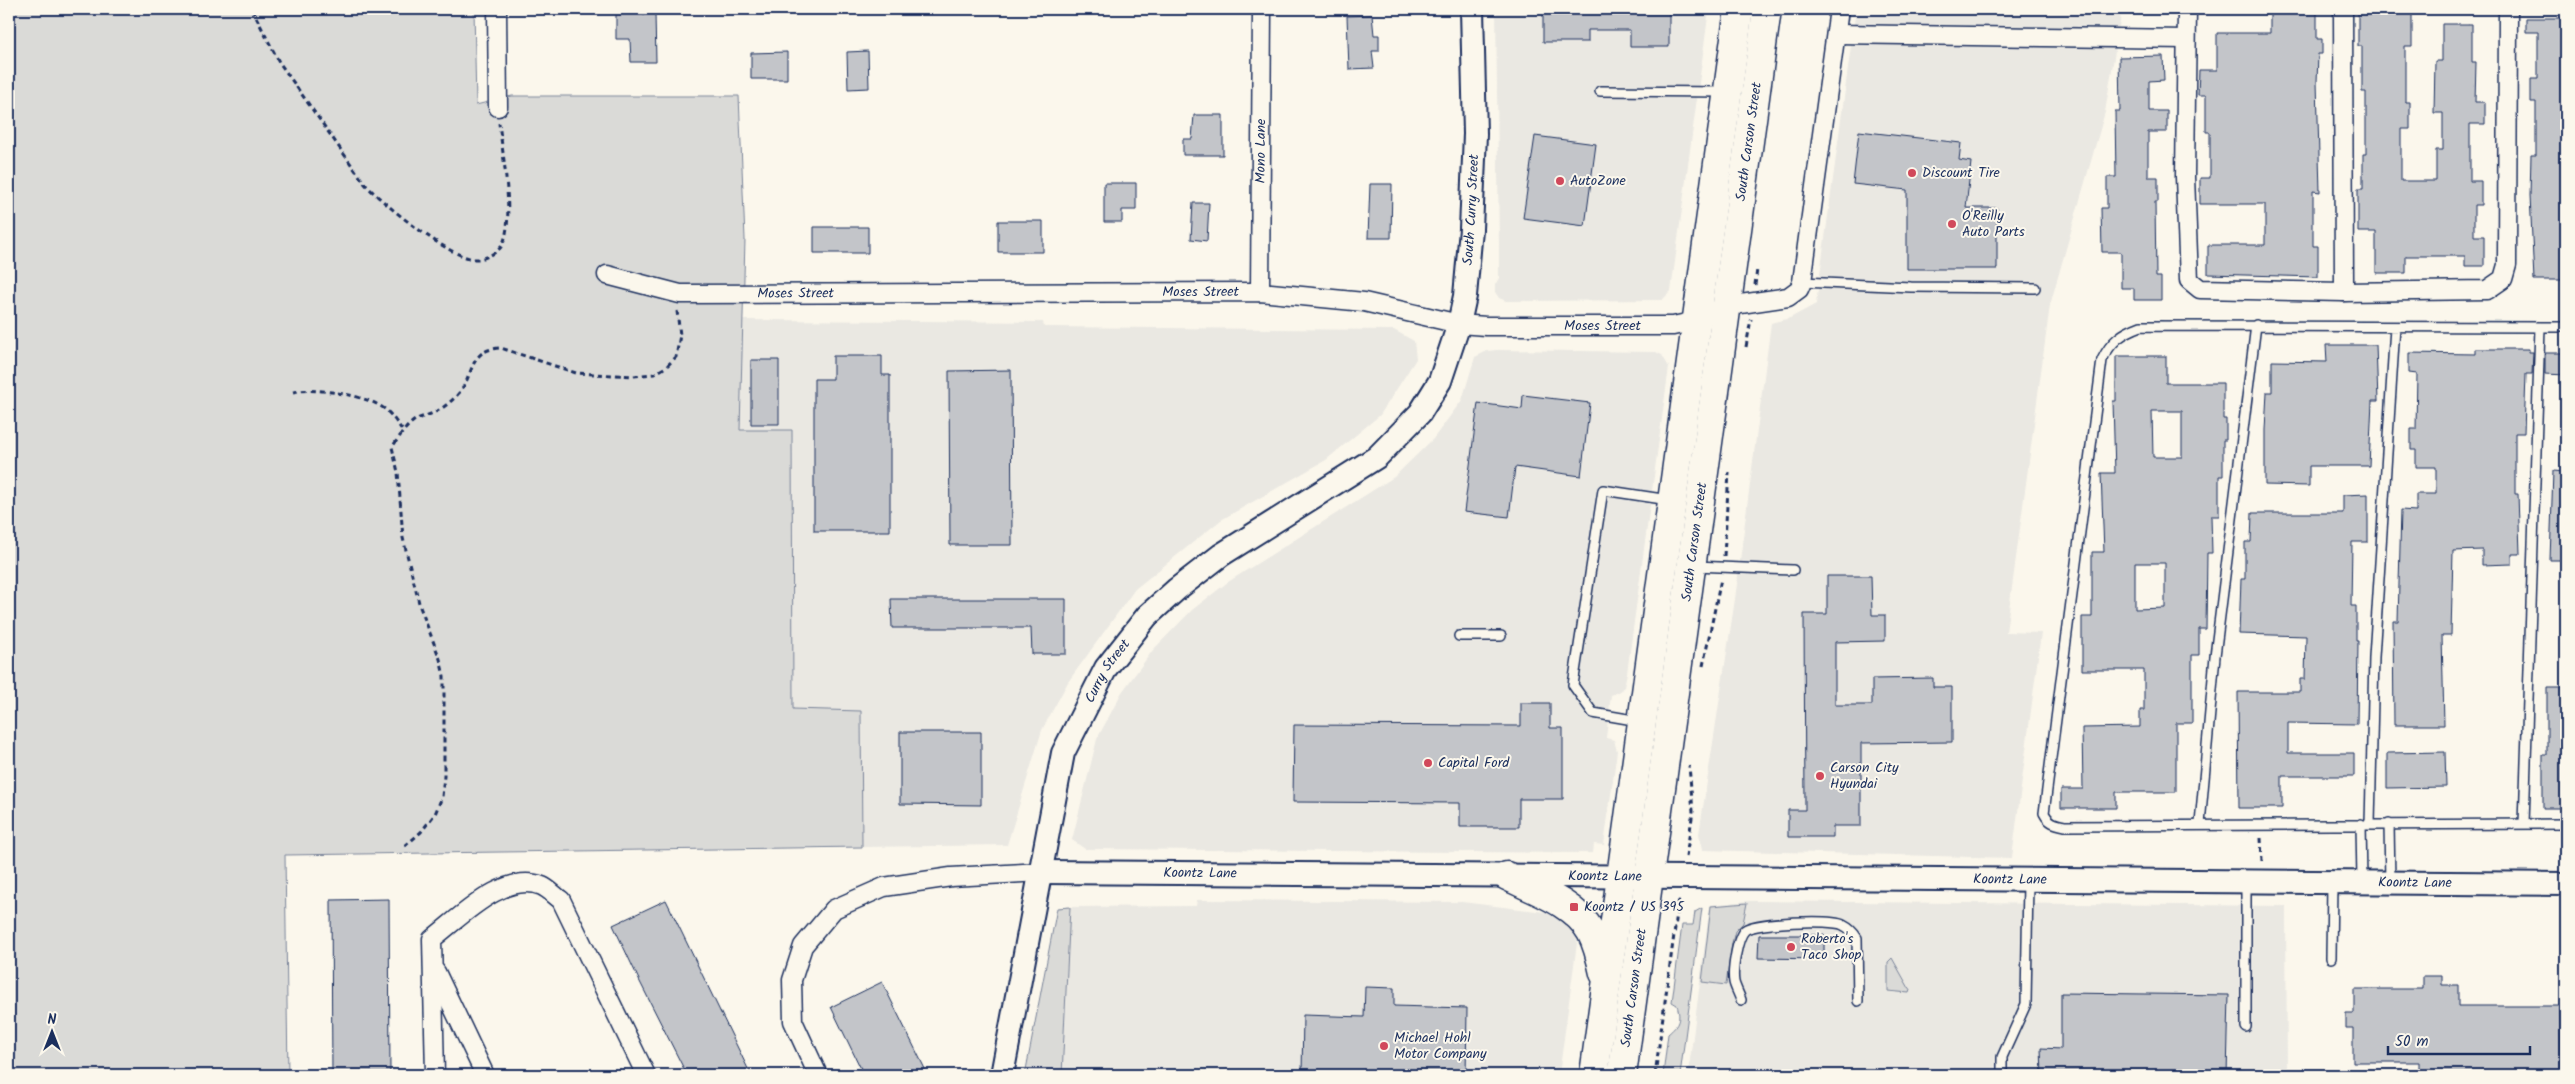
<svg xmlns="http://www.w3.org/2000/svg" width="2575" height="1084" font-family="Kalam,sans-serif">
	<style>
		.built { fill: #eae8e2 }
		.green { fill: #dadad7; stroke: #7a849a }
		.building { fill: #c3c5c9; stroke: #1b2f5e; fill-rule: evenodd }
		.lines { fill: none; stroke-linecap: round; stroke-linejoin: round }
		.service-casing { stroke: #1b2f5e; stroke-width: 12 }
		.minor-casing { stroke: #1b2f5e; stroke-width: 21 }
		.tertiary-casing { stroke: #1b2f5e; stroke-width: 26 }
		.primary-casing { stroke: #1b2f5e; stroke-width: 31 }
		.path { stroke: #1b2f5e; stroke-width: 3; stroke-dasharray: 5 4; stroke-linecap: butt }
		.service { stroke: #fbf7ec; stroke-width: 9 }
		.minor { stroke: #fbf7ec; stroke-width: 18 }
		.tertiary { stroke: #fbf7ec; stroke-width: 22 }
		.primary { stroke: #fbf7ec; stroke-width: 28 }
		.poi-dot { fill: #d1495b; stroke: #fbf7ec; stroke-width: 2 }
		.labels { text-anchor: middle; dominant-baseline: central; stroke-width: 4; stroke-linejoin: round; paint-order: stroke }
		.street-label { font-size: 14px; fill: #1b2f5e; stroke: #fbf7ec }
		.poi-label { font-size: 14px; fill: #1b2f5e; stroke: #fbf7ec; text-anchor: start }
	</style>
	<rect width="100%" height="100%" fill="#fbf7ec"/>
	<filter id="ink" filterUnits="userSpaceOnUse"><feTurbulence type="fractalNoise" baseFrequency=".02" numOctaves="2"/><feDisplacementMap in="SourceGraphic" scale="10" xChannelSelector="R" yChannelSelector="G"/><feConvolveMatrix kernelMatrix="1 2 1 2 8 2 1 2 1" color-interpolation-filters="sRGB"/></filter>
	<g filter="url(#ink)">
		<path class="built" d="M1496,9H1709L1671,291L1662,300L1506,301L1499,298L1495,292V285L1499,278V249Z
			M1856,9H2122L2105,112L2050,305L2006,632L2041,633L2012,858L1702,850L1699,834L1735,599L1771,323L1790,318L1816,304Z
			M743,320L1043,322L1044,327L1394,330L1414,341L1416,359L1380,415L1326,460L1221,520L1135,589L1068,682L1042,730L1007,845L862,847L861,711L793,710L792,430H740Z
			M1497,350L1656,352L1662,355L1669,367L1627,673L1624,687L1619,692L1611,695L1606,738L1614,740L1617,751L1604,845L1594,844L1593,853L1085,849L1072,840L1097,739L1122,692L1153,650L1192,610L1228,582L1394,477L1433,439L1462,400L1475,357L1487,351Z
			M1197,900L1462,902L1553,913L1569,924L1576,934L1577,943L1559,1075H1062L1070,907L1196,906Z
			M1749,901L2286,906L2287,1075H1688L1710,905Z"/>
		<path class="green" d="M9,9H474L476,105L512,96H739L745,239L740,430H792L793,709L861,711L862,847L285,855L288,1075H9Z
			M1747,903L1743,923L1735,931L1732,943L1726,985L1702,982L1711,906Z
			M1070,907L1062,1075H1025L1057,908Z
			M1702,908L1680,1075H1663L1668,1034C1679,1025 1681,1019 1677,1005L1672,1002L1682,925H1693L1695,912Z
			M1892,958L1910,990L1909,993L1888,991V962Z"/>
		<path class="building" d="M1543,9H1669V47H1630V30H1588V42H1543Z
			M2270,9H2317V39H2322V54H2318L2317,82L2320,192L2313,191V246H2318V277L2208,274V245H2265V204H2200V178H2210V132H2206V95H2198L2199,70H2217V33H2270Z
			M2358,9H2412V46H2405V102H2410V129H2401V181H2436V150H2443V113H2434L2435,61H2442V24H2472V62H2476L2475,102H2485V124H2470V181H2481V205H2474V236H2484V266H2465V256H2406V273H2376V232H2358V189H2363V154H2366V92H2362V46H2358Z
			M616,14H655L656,62H631L630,39H616Z
			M1372,15L1374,35H1379V51H1372L1374,68L1349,69L1347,16Z
			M2526,18H2566V280H2534L2530,195L2531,155H2536V102H2531V79H2538V32H2526Z
			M868,51L869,88L848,89L847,52Z
			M787,52V79H751V53Z
			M2163,56L2164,80L2149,81V111H2167V132H2148V177H2158V202H2155L2156,277H2161V300H2134V288H2121V252H2102L2101,208H2107V177H2116L2115,111H2120L2119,57Z
			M1194,115H1223V155H1183V139H1192Z
			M1859,131L1961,143L1959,160L1971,162L1966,208H1997V269H1907V190L1853,184Z
			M1535,136L1596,144L1585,226L1523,218Z
			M1104,183H1136V210H1122V222H1104Z
			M1370,184H1392L1391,238H1368Z
			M1193,203H1209L1207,241L1191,239Z
			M998,221H1043V252H998Z
			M814,227H868V253H814Z
			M2326,345H2376L2378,401H2372L2369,466H2309V486L2265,485V430L2267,392H2272V361L2327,362Z
			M2475,349H2529V352H2533L2532,374H2526L2524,433H2515V494H2518L2520,554H2512V564L2482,565V550L2453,551L2451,635H2442L2444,725H2394L2393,621H2398L2401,510L2416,511V494H2436V467H2416V450H2411V429H2416L2417,374L2409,373V353L2475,354Z
			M2545,353H2566V375L2545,374Z
			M833,356H882V375H890V531H814V379H833Z
			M2116,356H2166V383H2223V419H2226V440H2223V476H2219V516H2211L2212,553H2207L2206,629H2199V655H2192V723H2176V792H2116V808H2061V789H2083L2082,728L2140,727V710H2144V670H2082V617H2092V552H2104L2101,473H2115L2113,401H2116ZM2152,411H2182V457H2153ZM2135,563H2165V608L2135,609Z
			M751,360H779V424H751Z
			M1011,370L1012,545H950L949,371Z
			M1523,395L1590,403L1581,476L1515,467L1509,517L1464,512L1478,403L1522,409Z
			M2553,471L2566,472V560H2550Z
			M2368,494V542H2352L2351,606H2356V641H2358L2357,724L2288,723V753H2354V776H2282V808H2239L2238,692H2300V679H2305L2306,636L2239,634L2241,579H2245V542H2251L2252,513H2343V495Z
			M1827,576H1871L1872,615H1885V641L1835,642V705H1872V679L1933,678V687H1952V742L1861,743V826H1833V837H1788V810H1805L1804,614H1827Z
			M891,599H1066V654H1032L1031,628H892Z
			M2547,688H2566V808H2543V755H2547Z
			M1521,703H1550V728H1563V799H1519V827H1460V803L1293,802L1294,725L1521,726Z
			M900,732H981V805L900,804Z
			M2445,752L2446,787L2387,788V753Z
			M389,899L390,1075H332L331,900Z
			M666,900L751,1075H687L640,982L613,925Z
			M1759,935H1824V959L1758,958Z
			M2423,976H2442V985H2458V1006H2560L2561,1075H2419V1062H2353V1028H2346V1013H2354V989H2423Z
			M882,982L928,1075H864L831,1007Z
			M1365,987L1394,988V1006L1467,1008L1466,1075H1302L1303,1015L1364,1017Z
			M2061,993L2229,995L2227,1075H2042L2041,1048L2061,1049Z"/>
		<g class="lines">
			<defs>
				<path id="service" d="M1600,91L1725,92
					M1802,282L1911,287L2035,288
					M2566,327L2141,326C2122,333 2111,341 2102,360L2044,813C2049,823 2055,824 2065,826L2566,824
					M1695,566L1793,570
					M1459,636H1501
					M1639,721L1593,713L1573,685L1603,490L1669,500
					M2200,824L2215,656L2256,325
					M2361,824L2362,881
					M2370,824L2374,657L2395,327
					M2389,824L2390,882
					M2524,824L2540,327
					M2246,882V1027
					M2331,958L2332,883
					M1741,1000C1739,994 1735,987 1734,982C1732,971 1737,937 1745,930C1755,922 1831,919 1843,925C1849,928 1854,933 1857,938L1858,1001
					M2002,1075V1057L2026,1004L2028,881"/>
				<g id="minor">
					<path d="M497,9L498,107"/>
					<path d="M2187,9L2185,177L2189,280L2200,289L2344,292L2487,290L2503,279L2507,265L2508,9"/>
					<path d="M2343,9L2344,292"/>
					<path d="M1836,34L2186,39"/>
					<path id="s1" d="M607,275L680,294L1260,292L1364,302L1459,324L1486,326H1673L1696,321L1727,306L1788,297L1799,289L1802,282L1839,9"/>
					<path id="s2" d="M1260,292L1262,9"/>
					<path d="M436,972L485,1075"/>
					<path d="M435,1075L432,939C461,917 504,871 542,886C549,889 555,896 561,900L646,1075"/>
					<path d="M818,1075L793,1021L792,980L803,946L834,909L884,887L951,877L1041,872"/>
				</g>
				<g id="tertiary">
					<path id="s3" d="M1041,872L2566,884"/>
					<path id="s4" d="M1002,1075L1063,753L1106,668L1147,616L1177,589L1221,555L1377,457L1420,413L1440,381L1459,324L1465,296L1471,229L1475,134L1472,9"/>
				</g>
				<g id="primary">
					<path d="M1507,876C1535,890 1575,903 1591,932C1598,945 1601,959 1604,973"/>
					<path d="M1594,1075L1739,9"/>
					<path id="s5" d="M1622,1075L1767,9"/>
				</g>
			</defs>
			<use href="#service" class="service-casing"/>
			<use href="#minor" class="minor-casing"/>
			<use href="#tertiary" class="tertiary-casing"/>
			<use href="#primary" class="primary-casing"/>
			<path class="path" d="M252,9L279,62L365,184C382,203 453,261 477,259C485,259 496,253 501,247C516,225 502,150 499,123
				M1755,285L1757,269
				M1746,347L1751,319
				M293,392C315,387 369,395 386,410C393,416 398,425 403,431
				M1724,556L1729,472
				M1703,666L1721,579
				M2261,838L2262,861
				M405,846L421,832L435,814L442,797L444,776V676L440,659L420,607L403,538L398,472L392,447C399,438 405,427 415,420C420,417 427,416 433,413C443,409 453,400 460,392C475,372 469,349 501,348L576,373L633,376L654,374L666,367L676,357L680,335L677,311
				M1686,857L1693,811L1689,766
				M1655,1075L1679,898"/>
			<use href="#service" class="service"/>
			<use href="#minor" class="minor"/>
			<use href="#tertiary" class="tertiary"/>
			<use href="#primary" class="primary"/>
		</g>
	</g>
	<g class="poi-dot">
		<circle cx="1912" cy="173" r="5"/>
		<circle cx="1560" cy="181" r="5"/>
		<circle cx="1952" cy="224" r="5"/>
		<circle cx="1428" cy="763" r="5"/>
		<circle cx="1820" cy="776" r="5"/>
		<rect x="1569" y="902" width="10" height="10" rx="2.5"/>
		<circle cx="1791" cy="947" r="5"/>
		<circle cx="1384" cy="1046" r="5"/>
	</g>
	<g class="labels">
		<g class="street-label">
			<text stroke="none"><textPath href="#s5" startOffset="942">South Carson Street</textPath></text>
			<text stroke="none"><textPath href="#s2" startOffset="141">Mono Lane</textPath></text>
			<text stroke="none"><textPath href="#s4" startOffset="1044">South Curry Street</textPath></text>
			<text stroke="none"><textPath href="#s1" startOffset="596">Moses Street</textPath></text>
			<text stroke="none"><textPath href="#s1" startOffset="191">Moses Street</textPath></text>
			<text stroke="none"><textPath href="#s1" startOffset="1001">Moses Street</textPath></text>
			<text stroke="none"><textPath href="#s5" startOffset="538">South Carson Street</textPath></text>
			<text stroke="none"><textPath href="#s4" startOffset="421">Curry Street</textPath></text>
			<text stroke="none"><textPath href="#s3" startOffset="159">Koontz Lane</textPath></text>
			<text stroke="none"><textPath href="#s3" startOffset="564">Koontz Lane</textPath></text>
			<text stroke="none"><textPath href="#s3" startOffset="969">Koontz Lane</textPath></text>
			<text stroke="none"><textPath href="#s3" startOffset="1374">Koontz Lane</textPath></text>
			<text stroke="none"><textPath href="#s5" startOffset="88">South Carson Street</textPath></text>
		</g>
		<g class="poi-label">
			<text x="1922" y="173">Discount Tire</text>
			<text x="1570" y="181">AutoZone</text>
			<text x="1962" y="216">O'Reilly<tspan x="1962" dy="16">Auto Parts</tspan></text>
			<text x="1438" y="763">Capital Ford</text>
			<text x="1830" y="768">Carson City<tspan x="1830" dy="16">Hyundai</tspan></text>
			<text x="1584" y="907">Koontz / US 395</text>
			<text x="1801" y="939">Roberto's<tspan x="1801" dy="16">Taco Shop</tspan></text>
			<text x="1394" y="1038">Michael Hohl<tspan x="1394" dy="16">Motor Company</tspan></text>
		</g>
	</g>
	<rect width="2575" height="1084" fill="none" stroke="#fbf7ec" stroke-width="30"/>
	<rect x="15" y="15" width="2545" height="1054" fill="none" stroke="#1b2f5e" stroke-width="2" filter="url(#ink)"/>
	<g transform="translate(52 1032)" stroke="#fbf7ec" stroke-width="4" paint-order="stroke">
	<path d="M0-4L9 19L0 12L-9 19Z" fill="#1b2f5e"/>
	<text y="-8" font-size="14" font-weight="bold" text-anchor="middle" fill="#1b2f5e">N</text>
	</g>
	<path d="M2388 1046v8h142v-8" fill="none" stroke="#1b2f5e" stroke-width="2.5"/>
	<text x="2395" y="1046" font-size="15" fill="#1b2f5e" stroke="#fbf7ec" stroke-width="4" paint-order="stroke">50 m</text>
</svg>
